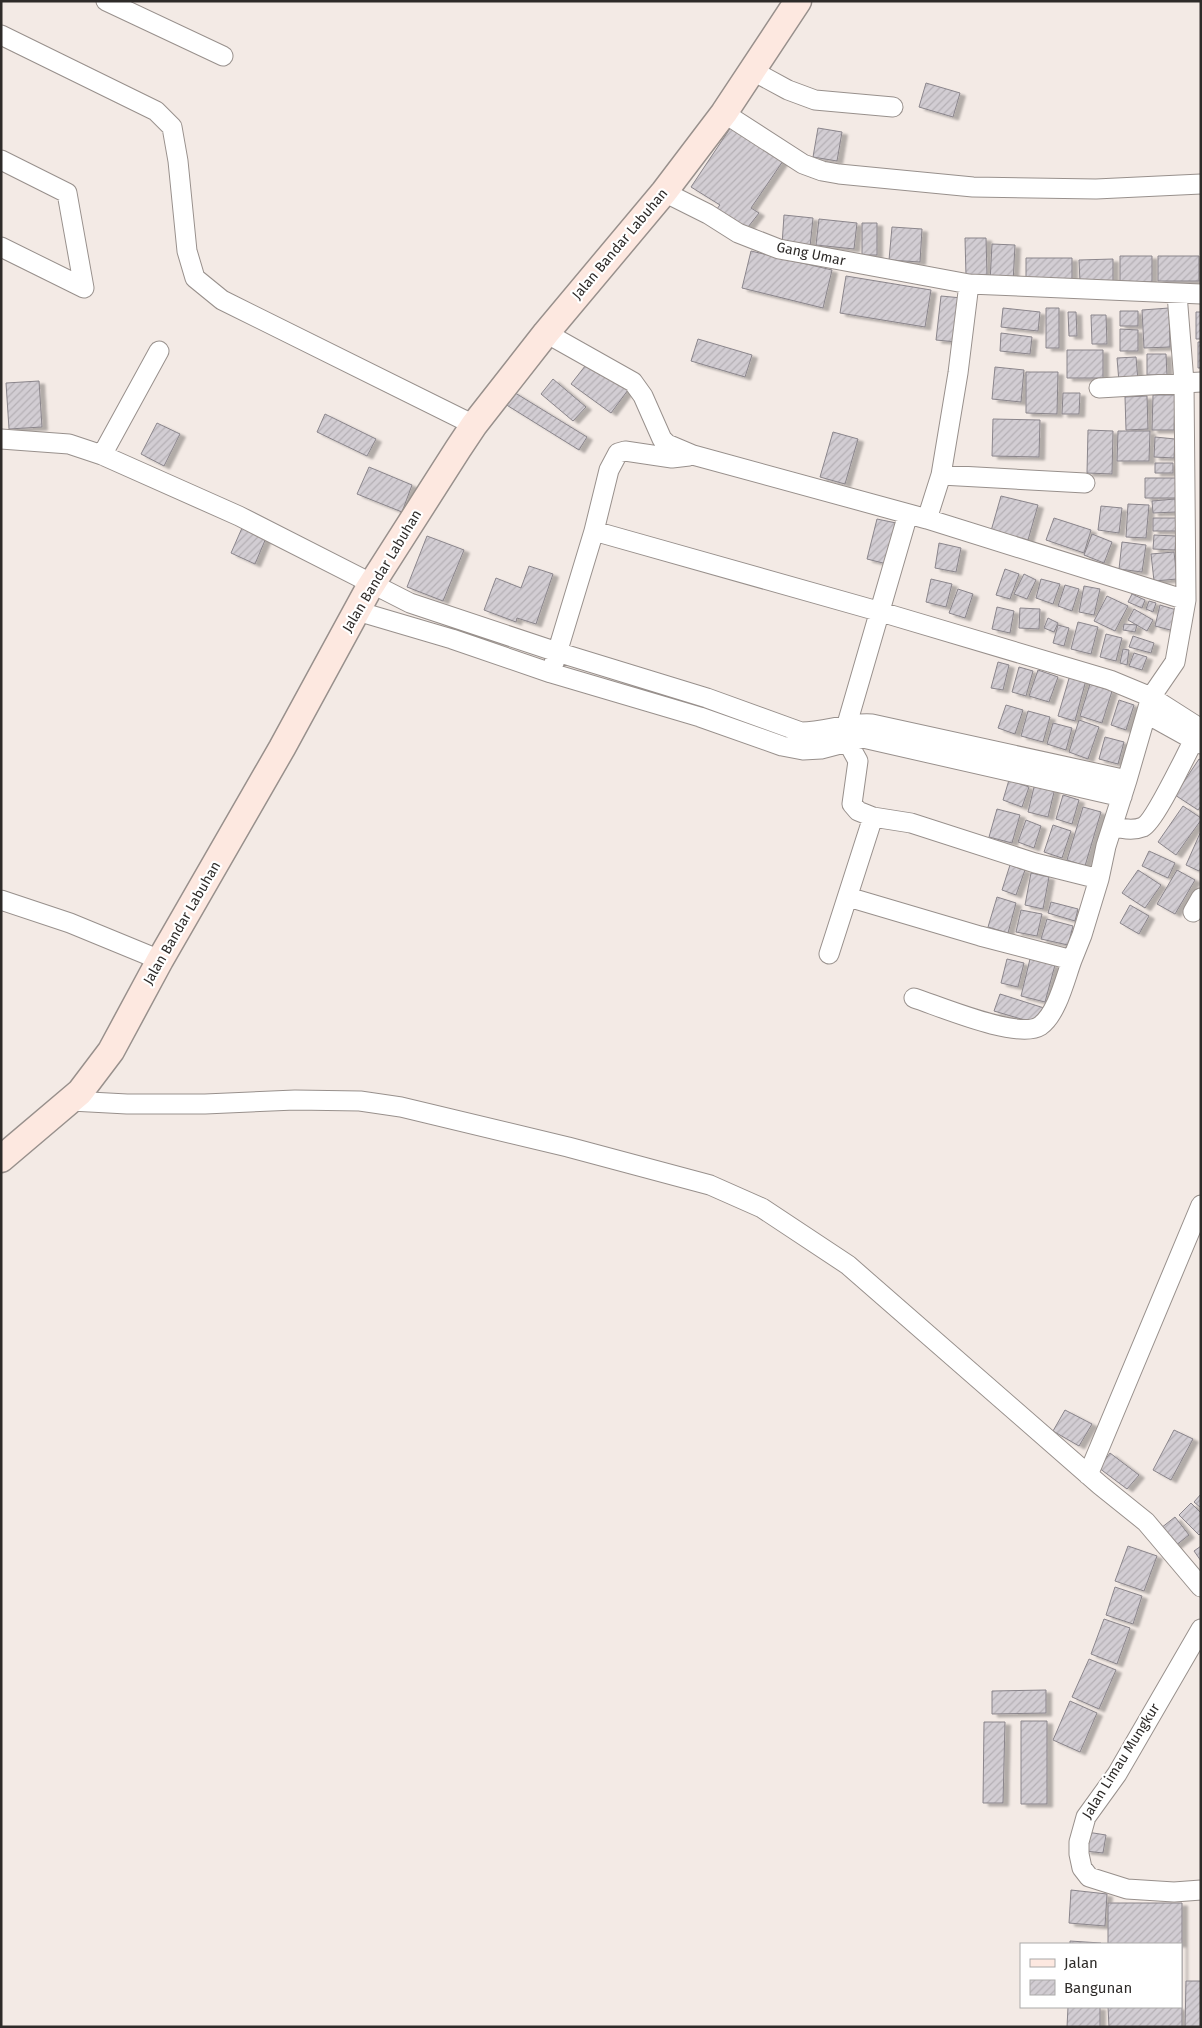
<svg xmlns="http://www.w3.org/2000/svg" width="1202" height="2028" font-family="'Fira Sans',sans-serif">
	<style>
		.building { fill: url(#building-hatch); stroke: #8a858b; filter: url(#shadow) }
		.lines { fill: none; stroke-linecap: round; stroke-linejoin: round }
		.street-casing { stroke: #98908c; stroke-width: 21 }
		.secondary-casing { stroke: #98908c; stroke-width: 29 }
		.street { stroke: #fff; stroke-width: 19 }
		.secondary { stroke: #fde8e0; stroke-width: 26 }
		.labels { text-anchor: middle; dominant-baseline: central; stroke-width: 4.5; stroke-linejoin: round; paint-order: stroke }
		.street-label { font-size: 14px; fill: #2e2b29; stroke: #fff }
	</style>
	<defs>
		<pattern id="building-hatch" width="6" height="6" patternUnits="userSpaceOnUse" patternTransform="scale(1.25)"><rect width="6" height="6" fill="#d2cdd3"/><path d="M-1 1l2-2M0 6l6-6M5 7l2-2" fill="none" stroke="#b5b0b5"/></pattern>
		<filter id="shadow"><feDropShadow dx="5.5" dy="3" stdDeviation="1" flood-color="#0004"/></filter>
	</defs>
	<rect width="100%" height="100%" fill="#f3eae5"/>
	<path class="building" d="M926,83L960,93L953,117L919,107Z
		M731,127L783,161L751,208L759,213L745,231L716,210L720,205L691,187Z
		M818,128L842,132L837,161L813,157Z
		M784,215L813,218L810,247L782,245Z
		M819,219L857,223L854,249L816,245Z
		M862,223H877V255H862Z
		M892,227L922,229L920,262L889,260Z
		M965,238H986L987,275L966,276Z
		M992,244L1015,245L1013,283L990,282Z
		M751,251L832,270L823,308L742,288Z
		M1120,256H1152V282L1120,281Z
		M1158,256H1199V281H1158Z
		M1026,258H1072V281H1026Z
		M1113,259V282H1080L1079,260Z
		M846,276L931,290L925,327L840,313Z
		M941,296L962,298L957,342L936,340Z
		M1003,308L1040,312L1038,331L1001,327Z
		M1046,308H1059V348H1046Z
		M1169,308L1170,347L1144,348L1142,310Z
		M1120,311H1138V326H1120Z
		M1068,312H1076L1077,336H1069Z
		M1196,312H1201V339H1196Z
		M1091,315H1106L1107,344H1092Z
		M1120,329L1138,330V351H1120Z
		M1001,333L1032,337L1030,354L1000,351Z
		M698,339L752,355L745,377L691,361Z
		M1198,342H1201V368H1198Z
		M1067,350H1103V378H1067Z
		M1147,354H1166L1167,375H1147Z
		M1136,357L1138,381L1119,382L1117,358Z
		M589,361L628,390L611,413L571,384Z
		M995,367L1024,370L1021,402L992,399Z
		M1026,372H1058L1057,414L1026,413Z
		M553,379L586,407L573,421L541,394Z
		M39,381L42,427L9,429L6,383Z
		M512,391L587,437L579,450L505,404Z
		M1063,393H1080L1079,414H1062Z
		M1153,395H1175L1174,430H1152Z
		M1147,396L1148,429L1126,430L1125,397Z
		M325,414L376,439L367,456L317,432Z
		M993,419L1040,420L1039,457L992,456Z
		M157,423L180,434L164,466L141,454Z
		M1088,430L1113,431L1112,474L1087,473Z
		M1118,431H1150L1149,461H1117Z
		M833,432L858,439L845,484L820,477Z
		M1155,437L1175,439L1174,458L1154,457Z
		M1155,463H1173V473H1155Z
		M369,467L412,485L402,512L357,494Z
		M1145,478H1176V498H1145Z
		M1001,496L1038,505L1028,540L991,531Z
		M1175,499L1176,512L1153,513L1152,501Z
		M1128,504L1149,505L1146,538L1126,537Z
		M1101,506L1122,508L1119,533L1098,530Z
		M1054,518L1091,530L1084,553L1046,540Z
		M1153,518H1176V531H1153Z
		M877,519L901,524L891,565L867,559Z
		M242,528L266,538L255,564L231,553Z
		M1092,534L1112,542L1104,563L1084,555Z
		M1154,535L1176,536L1175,550L1153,549Z
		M427,536L464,550L443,601L407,587Z
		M1122,542L1146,545L1142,572L1119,569Z
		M939,543L961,548L956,572L935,568Z
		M1174,552L1177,579L1154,581L1151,554Z
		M529,566L553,574L536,624L517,618L516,622L484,610L496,578L521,588Z
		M1005,569L1019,574L1010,599L996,595Z
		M1024,574L1036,580L1027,599L1014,594Z
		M931,579L952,584L946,607L926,602Z
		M1041,579L1060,584L1053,604L1036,598Z
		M1065,585L1079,589L1072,611L1058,606Z
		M1084,586L1100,589L1094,615L1079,612Z
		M958,589L973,594L965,618L949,613Z
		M1132,594L1145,600L1142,608L1128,602Z
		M1107,596L1128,606L1115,631L1094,621Z
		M1149,601L1156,603L1153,612L1146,609Z
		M1160,605L1180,611L1174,631L1155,626Z
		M997,607L1014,611L1010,633L992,629Z
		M1020,608L1040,609L1039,629L1019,628Z
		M1134,609L1153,620L1147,631L1128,620Z
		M1048,618L1058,623L1054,632L1044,628Z
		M1078,622L1098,627L1091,654L1071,649Z
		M1124,624L1137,625L1135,632L1123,630Z
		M1058,625L1069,628L1064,646L1053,643Z
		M1106,634L1122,638L1116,661L1100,657Z
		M1133,636L1154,643L1151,653L1129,647Z
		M1123,649L1129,650L1127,665L1120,663Z
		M1134,653L1147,657L1142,670L1129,666Z
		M998,662L1009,665L1003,690L991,688Z
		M1019,667L1033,671L1026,696L1012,692Z
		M1038,670L1058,677L1049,702L1029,696Z
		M1070,675L1086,680L1075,721L1058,716Z
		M1090,684L1112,691L1102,723L1080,716Z
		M1119,700L1134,705L1126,730L1111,725Z
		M1006,705L1023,710L1015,734L998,728Z
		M1028,711L1050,717L1043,742L1021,736Z
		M1079,720L1099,727L1088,759L1069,752Z
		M1053,723L1072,728L1066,750L1047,744Z
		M1105,737L1124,742L1118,764L1099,759Z
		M1199,759L1201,760V806L1198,810L1175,795Z
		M1009,780L1029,787L1022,807L1003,800Z
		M1035,783L1055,788L1048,817L1028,812Z
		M1063,795L1079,800L1072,824L1056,819Z
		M1183,806L1201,818V820L1176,855L1158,842Z
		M1083,807L1101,812L1085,866L1067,860Z
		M997,809L1020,815L1012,843L989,837Z
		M1026,820L1041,826L1034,848L1018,842Z
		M1053,825L1071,831L1062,858L1044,852Z
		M1201,831V867L1199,871L1186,865Z
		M1149,851L1175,863L1168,878L1142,866Z
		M1010,865L1025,870L1016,895L1002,890Z
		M1138,870L1161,885L1145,908L1122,893Z
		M1177,870L1195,880L1175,914L1157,904Z
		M1031,873L1049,877L1043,909L1025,905Z
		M997,897L1016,903L1008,933L988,927Z
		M1051,902L1078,909L1075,921L1048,913Z
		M1130,905L1149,916L1139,934L1120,923Z
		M1021,910L1042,914L1037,936L1016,932Z
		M1047,919L1073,926L1068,945L1041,939Z
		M1007,959L1024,963L1018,987L1001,983Z
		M1030,959L1055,965L1045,1002L1021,996Z
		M1000,994L1044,1008L1038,1024L994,1011Z
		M1065,1410L1092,1424L1079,1446L1053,1431Z
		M1174,1430L1193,1439L1171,1480L1153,1470Z
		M1110,1453L1139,1475L1127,1489L1099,1468Z
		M1201,1494V1508L1194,1502Z
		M1191,1503L1201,1513V1533L1199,1535L1179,1515Z
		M1175,1517L1189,1535L1175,1546L1161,1528Z
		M1128,1546L1157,1556L1144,1591L1115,1581Z
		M1201,1546V1561L1194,1551Z
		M1115,1587L1142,1596L1133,1624L1106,1615Z
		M1104,1619L1130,1628L1117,1664L1091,1654Z
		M1089,1659L1116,1670L1099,1709L1072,1697Z
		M1046,1690V1713L992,1714V1691Z
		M1070,1701L1097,1713L1080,1752L1053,1740Z
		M1021,1721H1047V1804H1021Z
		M984,1722H1005L1003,1803H983Z
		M1087,1832L1106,1835L1103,1853L1085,1851Z
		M1071,1890L1107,1894L1105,1926L1069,1923Z
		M1108,1903H1182V2027H1109L1108,2007H1181V1944H1108Z
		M1070,1941L1101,1943V1944H1070Z
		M1186,1981H1201V2027H1185Z
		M1068,2007H1100V2027H1067Z"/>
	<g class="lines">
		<defs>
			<path id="street" d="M106,1L223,56
				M1,35L156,111L172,127L178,161L187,251L195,278L222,300L474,425
				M753,71L788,90L815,100L893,107
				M724,113L803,164L822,171L839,174L973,187L1096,189L1201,184
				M1,160L67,193L84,288
				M664,192L708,214L738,233L779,249L818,256L969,284L1201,294
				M1,247L84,288
				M546,333L633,382L643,396L662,439L667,444L693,455L927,519L1186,600
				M1099,388L1201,382
				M1,439L69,444L102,455L239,516L410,603L557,652L707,698L801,732C826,732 847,722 872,724L1127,780
				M102,455L159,351
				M941,475L958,373L969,284
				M927,519L941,475L1085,483
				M594,531L881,612L1110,680L1151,697L1201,729
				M357,611L452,639L551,673L700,717L782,746L803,750L821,749L863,738L1122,797
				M554,663L594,531L609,470L618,453L625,451L672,458L689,456
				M1147,714L1201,744
				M873,817L858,811L852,804L858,761L847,741V724L908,514
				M1113,826C1122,829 1133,831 1143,827C1155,821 1185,756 1194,740
				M848,897L980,936L1072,960L1082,935L1099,879
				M1,900L70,923L160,960
				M1193,912L1201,898
				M829,954L873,817L911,823L1035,863L1099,879L1106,846L1127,780L1151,697L1175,662L1186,600L1184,382L1177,294
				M914,998C939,1006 1018,1040 1040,1026C1057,1014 1065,979 1072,960
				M71,1101L127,1104H205L295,1100L360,1101L401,1107L568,1147L710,1185L762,1208L848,1265L1100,1485L1146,1522L1201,1587
				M1088,1475L1201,1205
				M1201,1629L1117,1774L1086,1817L1079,1842V1854L1082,1868L1089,1877L1127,1889L1174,1892L1201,1890"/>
			<path id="secondary" d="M1,1159L80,1092L111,1051L160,960L282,748L368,590L458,449L474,425L546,333L664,192L724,113L798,1"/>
		</defs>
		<use href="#street" class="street-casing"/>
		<use href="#secondary" class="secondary-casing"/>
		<use href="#street" class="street"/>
		<use href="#secondary" class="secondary"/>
	</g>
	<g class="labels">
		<g class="street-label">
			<text transform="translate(620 244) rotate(-50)">Jalan Bandar Labuhan</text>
			<text transform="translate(811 254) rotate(12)">Gang Umar</text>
			<text transform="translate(382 571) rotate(-59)">Jalan Bandar Labuhan</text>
			<text transform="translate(182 923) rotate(-60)">Jalan Bandar Labuhan</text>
			<text transform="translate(1121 1761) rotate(-58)">Jalan Limau Mungkur</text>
		</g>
	</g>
	<rect width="1202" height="2028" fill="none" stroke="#2e2b29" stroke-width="5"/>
	<rect x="1020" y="1943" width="162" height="65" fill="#ffffff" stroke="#abaaa9"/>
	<rect x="1030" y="1959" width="25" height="8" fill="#fde8e0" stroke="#abaaa9"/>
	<text x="1064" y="1968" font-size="15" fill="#2e2b29">Jalan</text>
	<rect x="1030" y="1980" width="25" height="15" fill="url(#building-hatch)" stroke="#abaaa9"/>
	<text x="1064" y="1993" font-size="15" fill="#2e2b29">Bangunan</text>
</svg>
